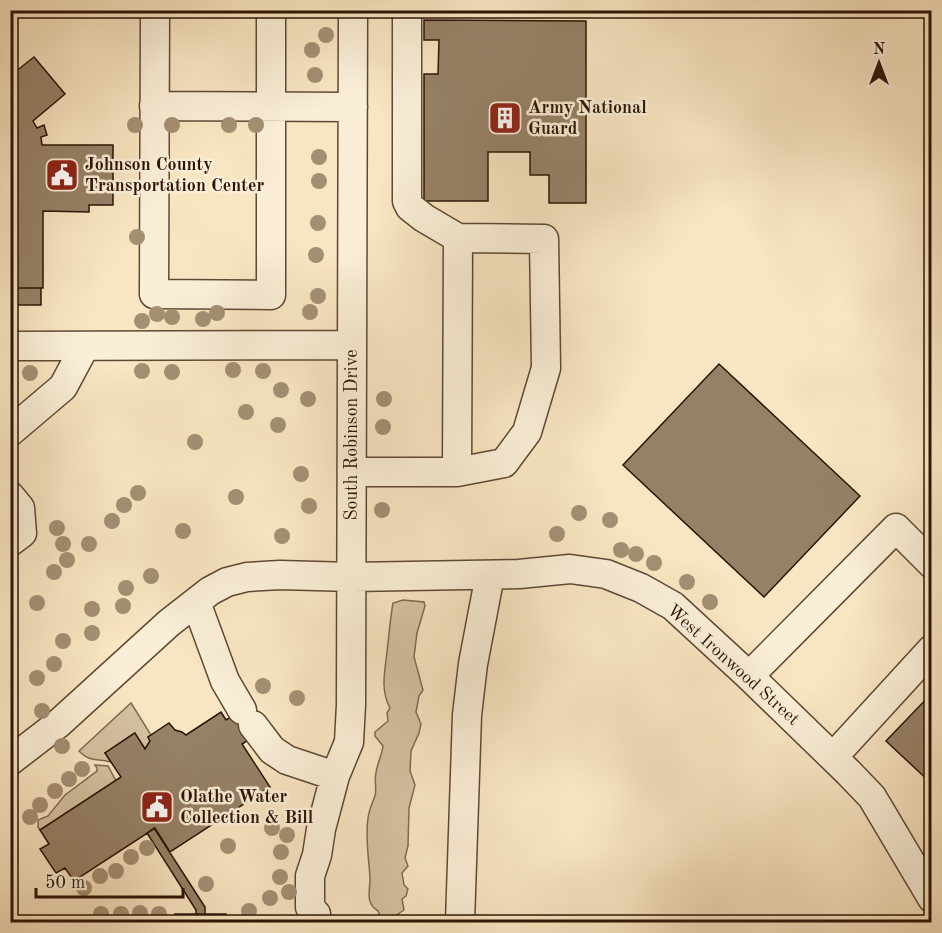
<svg xmlns="http://www.w3.org/2000/svg" width="942" height="933" font-family="'Old Standard TT',serif">
	<style>
		.green { fill: #d5c1a1; stroke: #806a54; stroke-width: 1.5 }
		.building { fill: #968167; stroke: #2c1406; stroke-width: 1.5 }
		.lines { fill: none; stroke-linecap: round; stroke-linejoin: round }
		.minor-casing { stroke: #5f4835; stroke-width: 31 }
		.minor { stroke: #faeed7; stroke-width: 28 }
		.tree { fill: #a48f73 }
		.labels { text-anchor: middle; dominant-baseline: central; stroke-width: 5; stroke-linejoin: round; paint-order: stroke }
		.poi-label { font-size: 18px; font-weight: bold; fill: #2c1406; stroke: #faeed7; text-anchor: start }
		.street-label { font-size: 18px; fill: #2c1406; stroke: #faeed7 }
	</style>
	<rect width="100%" height="100%" fill="#f8e5c1"/>
	<filter id="stains"><feTurbulence type="fractalNoise" baseFrequency=".00333" numOctaves="4"/><feColorMatrix values="0 0 0 0 .2 0 0 0 0 .09 0 0 0 0 .02 0 0 0 .5 -.17"/></filter>
	<radialGradient id="worn" r=".72"><stop offset=".6" stop-color="#630" stop-opacity="0"/><stop offset="1" stop-color="#630" stop-opacity=".3"/></radialGradient>
	<path class="green" d="M403,600L424,602L425,606L417,633L414,657L423,690L419,696L416,712L421,724L419,733L411,751L410,771L415,785L409,808L408,846L405,858L408,866L402,873L404,885L408,889L406,896L402,899L404,910L395,916H380L378,911C365,903 370,892 370,878C369,859 365,838 368,818C369,811 372,803 375,796C377,789 374,780 376,773C377,764 382,755 383,746L375,736V732L388,721L387,713L390,708C380,690 385,671 387,652C389,635 390,620 393,603Z
		M131,703L151,735L148,737L150,741L145,749L134,733L105,753L111,762C96,758 91,763 79,751Z
		M95,765L108,766L116,781L40,830L38,827V820L48,816L65,795L97,771V768Z"/>
	<path class="building" d="M424,20L586,21V203H549V175H530V152H488V201H424V74H438L439,40H424Z
		M34,57L65,94L33,121L37,128L44,125L47,135L41,137L42,145H113V205H89V212L43,211V288H10V76Z
		M10,288H41V305H10Z
		M719,364L860,496L764,597L623,465Z
		M932,693V784L886,741Z
		M221,712L226,720L234,715L250,739L242,744L270,787L170,852L155,828L74,881L65,868L56,873L40,849L49,844L40,830L121,777L105,753L135,733L145,749L150,741L148,737L169,723L175,730L182,732L186,735Z
		M154,828L205,907V914H196V910L147,833Z
		M175,914H226V922H175Z
		M395,917L425,919L424,922H395Z"/>
	<g class="lines">
		<defs>
			<path id="minor" d="M155,10L154,294L271,295V10
				M154,106L353,107
				M10,346L352,345
				M10,432L63,387L85,346
				M353,472H457L504,463L527,432L546,368L544,239L458,238L424,218L410,207L407,201V10
				M457,472L458,238
				M10,496L20,508L22,533L10,542
				M196,602L225,681L242,710
				M749,676L896,528L932,564
				M253,725L272,750L287,760L335,776
				M833,757L932,649
				M10,761L58,724L169,623L210,591L227,582L247,577L280,575L352,577L519,574L570,569L606,574L641,588L673,606L749,676L848,772L872,797L932,898
				M316,914L310,907V876L317,855L321,829L335,776L349,742L351,705L353,10
				M460,922L467,715L473,664L490,575"/>
		</defs>
		<use href="#minor" class="minor-casing"/>
		<use href="#minor" class="minor"/>
	</g>
	<g class="tree">
		<circle cx="326" cy="35" r="8"/>
		<circle cx="312" cy="50" r="8"/>
		<circle cx="315" cy="75" r="8"/>
		<circle cx="135" cy="125" r="8"/>
		<circle cx="172" cy="125" r="8"/>
		<circle cx="229" cy="125" r="8"/>
		<circle cx="256" cy="125" r="8"/>
		<circle cx="319" cy="157" r="8"/>
		<circle cx="319" cy="181" r="8"/>
		<circle cx="318" cy="223" r="8"/>
		<circle cx="137" cy="237" r="8"/>
		<circle cx="316" cy="255" r="8"/>
		<circle cx="318" cy="296" r="8"/>
		<circle cx="310" cy="312" r="8"/>
		<circle cx="217" cy="313" r="8"/>
		<circle cx="157" cy="314" r="8"/>
		<circle cx="172" cy="317" r="8"/>
		<circle cx="203" cy="319" r="8"/>
		<circle cx="142" cy="321" r="8"/>
		<circle cx="233" cy="370" r="8"/>
		<circle cx="142" cy="371" r="8"/>
		<circle cx="263" cy="371" r="8"/>
		<circle cx="172" cy="372" r="8"/>
		<circle cx="30" cy="373" r="8"/>
		<circle cx="281" cy="390" r="8"/>
		<circle cx="308" cy="399" r="8"/>
		<circle cx="384" cy="399" r="8"/>
		<circle cx="246" cy="412" r="8"/>
		<circle cx="278" cy="425" r="8"/>
		<circle cx="383" cy="427" r="8"/>
		<circle cx="195" cy="442" r="8"/>
		<circle cx="301" cy="474" r="8"/>
		<circle cx="138" cy="493" r="8"/>
		<circle cx="236" cy="497" r="8"/>
		<circle cx="124" cy="505" r="8"/>
		<circle cx="309" cy="506" r="8"/>
		<circle cx="382" cy="510" r="8"/>
		<circle cx="579" cy="513" r="8"/>
		<circle cx="610" cy="520" r="8"/>
		<circle cx="112" cy="521" r="8"/>
		<circle cx="57" cy="528" r="8"/>
		<circle cx="183" cy="531" r="8"/>
		<circle cx="557" cy="534" r="8"/>
		<circle cx="282" cy="536" r="8"/>
		<circle cx="63" cy="544" r="8"/>
		<circle cx="89" cy="544" r="8"/>
		<circle cx="621" cy="550" r="8"/>
		<circle cx="636" cy="554" r="8"/>
		<circle cx="67" cy="560" r="8"/>
		<circle cx="654" cy="563" r="8"/>
		<circle cx="54" cy="572" r="8"/>
		<circle cx="151" cy="576" r="8"/>
		<circle cx="687" cy="582" r="8"/>
		<circle cx="126" cy="588" r="8"/>
		<circle cx="710" cy="602" r="8"/>
		<circle cx="37" cy="603" r="8"/>
		<circle cx="123" cy="606" r="8"/>
		<circle cx="92" cy="609" r="8"/>
		<circle cx="92" cy="633" r="8"/>
		<circle cx="63" cy="641" r="8"/>
		<circle cx="54" cy="664" r="8"/>
		<circle cx="37" cy="678" r="8"/>
		<circle cx="263" cy="686" r="8"/>
		<circle cx="297" cy="698" r="8"/>
		<circle cx="42" cy="711" r="8"/>
		<circle cx="62" cy="746" r="8"/>
		<circle cx="82" cy="769" r="8"/>
		<circle cx="69" cy="779" r="8"/>
		<circle cx="55" cy="791" r="8"/>
		<circle cx="40" cy="805" r="8"/>
		<circle cx="30" cy="817" r="8"/>
		<circle cx="272" cy="828" r="8"/>
		<circle cx="287" cy="835" r="8"/>
		<circle cx="228" cy="846" r="8"/>
		<circle cx="147" cy="848" r="8"/>
		<circle cx="281" cy="852" r="8"/>
		<circle cx="131" cy="857" r="8"/>
		<circle cx="116" cy="871" r="8"/>
		<circle cx="100" cy="876" r="8"/>
		<circle cx="280" cy="877" r="8"/>
		<circle cx="206" cy="884" r="8"/>
		<circle cx="84" cy="888" r="8"/>
		<circle cx="289" cy="892" r="8"/>
		<circle cx="270" cy="898" r="8"/>
		<circle cx="249" cy="911" r="8"/>
		<circle cx="140" cy="913" r="8"/>
		<circle cx="101" cy="914" r="8"/>
		<circle cx="121" cy="914" r="8"/>
		<circle cx="159" cy="914" r="8"/>
	</g>
	<defs>
		<symbol id="building-square" viewBox="-11 -11 22 22"><rect x="-9" y="-9" width="18" height="18" rx="4" fill="#8f2418" stroke="#faeed7"/><path d="M-4-6H4V6H1V3H-1V6H-4ZM-2.5-4.3h1.7v1.8h-1.7ZM.8-4.3h1.7v1.8H.8ZM-2.5-1h1.7V.8h-1.7ZM.8-1h1.7V.8H.8Z" fill="#fff"/></symbol>
		<symbol id="civic-square" viewBox="-11 -11 22 22"><rect x="-9" y="-9" width="18" height="18" rx="4" fill="#8f2418" stroke="#faeed7"/><path d="M-.6-6.5H3V-4.5H.6V-3L4-1V1h2V6H-6V1h2V-1L-.6-3ZM-1.2 2.5V6h2.4V2.5Z" fill="#fff"/></symbol>
	</defs>
	<g fill-rule="evenodd">
		<use href="#building-square" x="486" y="99" width="38" height="38"/>
		<use href="#civic-square" x="43" y="156" width="38" height="38"/>
		<use href="#civic-square" x="138" y="788" width="38" height="38"/>
	</g>
	<g class="labels">
		<g class="poi-label">
			<text x="528" y="108">Army National<tspan x="528" dy="21">Guard</tspan></text>
			<text x="85" y="165">Johnson County<tspan x="85" dy="21">Transportation Center</tspan></text>
			<text x="180" y="797">Olathe Water<tspan x="180" dy="21">Collection &amp; Bill</tspan></text>
		</g>
		<g class="street-label">
			<text transform="translate(352 435) rotate(-90)">South Robinson Drive</text>
			<text transform="translate(733 665) rotate(42)">West Ironwood Street</text>
		</g>
	</g>
	<rect width="942" height="933" fill="none" stroke="#f8e5c1" stroke-width="36"/>
	<rect x="12" y="12" width="918" height="909" fill="none" stroke="#2c1406" stroke-width="3"/>
	<rect x="18" y="18" width="906" height="897" fill="none" stroke="#2c1406" stroke-width="1.5"/>
	<g transform="translate(879 63)" stroke="#faeed7" stroke-width="4.5" paint-order="stroke">
	<path d="M0-4.5L10 22L0 15L-10 22Z" fill="#2c1406"/>
	<text y="-9" font-size="16" font-weight="bold" text-anchor="middle" fill="#2c1406">N</text>
	</g>
	<path d="M36 888v9h147v-9" fill="none" stroke="#2c1406" stroke-width="3"/>
	<text x="45" y="888" font-size="18" fill="#2c1406" stroke="#faeed7" stroke-width="4.5" paint-order="stroke">50 m</text>
	<rect width="100%" height="100%" filter="url(#stains)"/>
	<rect width="100%" height="100%" fill="url(#worn)"/>
</svg>
